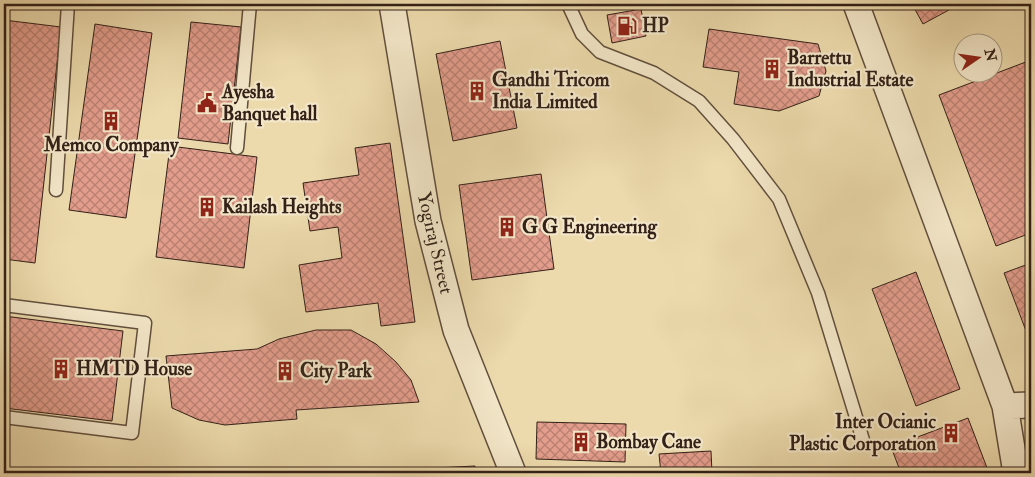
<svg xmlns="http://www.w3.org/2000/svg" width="1035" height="477" font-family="'IM FELL Double Pica',serif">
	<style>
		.building { fill: url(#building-cross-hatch); stroke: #332118 }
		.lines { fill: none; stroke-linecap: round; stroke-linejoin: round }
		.service-casing { stroke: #614f3d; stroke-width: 15 }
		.minor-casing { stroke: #614f3d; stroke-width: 28 }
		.service { stroke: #f3e7c9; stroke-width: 12 }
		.minor { stroke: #f3e7c9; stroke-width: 25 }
		.labels { text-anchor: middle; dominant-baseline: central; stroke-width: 4.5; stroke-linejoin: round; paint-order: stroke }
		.poi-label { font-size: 19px; font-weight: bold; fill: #332118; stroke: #f3e7c9; text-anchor: start }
		.street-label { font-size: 19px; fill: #332118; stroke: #f3e7c9 }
	</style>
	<defs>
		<pattern id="building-cross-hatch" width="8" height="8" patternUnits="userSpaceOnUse" patternTransform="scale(1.25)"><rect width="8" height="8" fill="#e39d8c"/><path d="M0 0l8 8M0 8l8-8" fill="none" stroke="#b98071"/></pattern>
	</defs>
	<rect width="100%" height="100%" fill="#ecdaac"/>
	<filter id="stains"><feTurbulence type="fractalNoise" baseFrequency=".004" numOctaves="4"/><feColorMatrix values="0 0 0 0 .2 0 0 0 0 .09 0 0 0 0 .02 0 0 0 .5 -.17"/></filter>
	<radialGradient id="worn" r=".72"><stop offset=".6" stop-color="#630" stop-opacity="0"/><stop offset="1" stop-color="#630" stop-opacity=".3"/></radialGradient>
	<path class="building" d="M912,4H960L923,24Z
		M641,9L646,36L612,43L607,15Z
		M4,20L61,27L35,263L4,259Z
		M191,22L241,27L228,144L178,138Z
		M95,24L152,33L126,218L69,210Z
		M709,29L818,44L826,71L819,96L779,111L734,104L739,72L703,67Z
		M500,41L517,128L453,141L436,54Z
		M1031,60V233L996,246L939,95Z
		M390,143L415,322L381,326L378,303L306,312L299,265L342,258L338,227L310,231L303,183L359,175L355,148Z
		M170,146L257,157L244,268L156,257Z
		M541,174L554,269L472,280L459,185Z
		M1031,263V344L1004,273Z
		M916,272L960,389L916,406L872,289Z
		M4,316L123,331L112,421L4,408Z
		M316,330H351L376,344L396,362L411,380L419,402L296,410L297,419L225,425L199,420L172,408L166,356L257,349L279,339Z
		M968,418L989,473H901L891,447Z
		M537,422L626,424L625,462L536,459Z
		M711,451L712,473H661L659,454Z
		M475,466L476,473H338Z"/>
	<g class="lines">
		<defs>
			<path id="service" d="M568,4L582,34L600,52L654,73L699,101L733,139L779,199L818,293L863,440
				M237,148L250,4
				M56,190L68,4
				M4,305L145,323L132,433L4,417"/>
			<path id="minor" d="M392,4L428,221L456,330L513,473
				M856,4L1005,406L1016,473
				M1005,406L1031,405"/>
		</defs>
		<use href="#service" class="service-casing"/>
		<use href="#minor" class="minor-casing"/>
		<use href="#service" class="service"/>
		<use href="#minor" class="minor"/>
	</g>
	<defs>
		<symbol id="fuel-bare" viewBox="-9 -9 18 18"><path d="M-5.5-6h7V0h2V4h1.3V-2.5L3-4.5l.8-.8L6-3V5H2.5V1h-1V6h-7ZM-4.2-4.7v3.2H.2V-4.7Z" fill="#8f2418" stroke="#f3e7c9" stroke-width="2.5" paint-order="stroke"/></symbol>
		<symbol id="building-bare" viewBox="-9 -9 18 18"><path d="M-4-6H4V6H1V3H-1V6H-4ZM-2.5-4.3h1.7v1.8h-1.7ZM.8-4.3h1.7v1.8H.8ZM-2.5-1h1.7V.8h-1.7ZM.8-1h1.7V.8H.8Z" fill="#8f2418" stroke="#f3e7c9" stroke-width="2.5" paint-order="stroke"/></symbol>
		<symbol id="civic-bare" viewBox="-9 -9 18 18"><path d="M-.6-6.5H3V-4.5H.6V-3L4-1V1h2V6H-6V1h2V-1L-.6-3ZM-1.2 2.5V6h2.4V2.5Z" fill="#8f2418" stroke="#f3e7c9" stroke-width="2.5" paint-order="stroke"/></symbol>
	</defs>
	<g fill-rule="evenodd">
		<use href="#fuel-bare" x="613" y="12" width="28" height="28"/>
		<use href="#building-bare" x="758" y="55" width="28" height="28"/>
		<use href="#building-bare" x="463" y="77" width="28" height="28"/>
		<use href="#civic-bare" x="193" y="89" width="28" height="28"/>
		<use href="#building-bare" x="97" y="107" width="28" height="28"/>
		<use href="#building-bare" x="193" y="193" width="28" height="28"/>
		<use href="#building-bare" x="493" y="213" width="28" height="28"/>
		<use href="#building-bare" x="47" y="355" width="28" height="28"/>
		<use href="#building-bare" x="271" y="357" width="28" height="28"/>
		<use href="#building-bare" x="937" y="419" width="28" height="28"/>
		<use href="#building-bare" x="567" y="428" width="28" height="28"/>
	</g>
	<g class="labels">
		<g class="poi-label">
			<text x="642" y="26">HP</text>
			<text x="787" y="58">Barrettu<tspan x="787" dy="22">Industrial Estate</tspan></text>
			<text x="492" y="80">Gandhi Tricom<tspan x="492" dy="22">India Limited</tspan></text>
			<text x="222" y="92">Ayesha<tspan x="222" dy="22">Banquet hall</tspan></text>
			<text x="111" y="145" text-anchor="middle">Memco Company</text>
			<text x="222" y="207">Kailash Heights</text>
			<text x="522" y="227">G G Engineering</text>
			<text x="76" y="369">HMTD House</text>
			<text x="300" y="371">City Park</text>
			<text x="936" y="422" text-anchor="end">Inter Ocianic<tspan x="936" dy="22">Plastic Corporation</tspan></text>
			<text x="596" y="442">Bombay Cane</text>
		</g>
		<g class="street-label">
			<text transform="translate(435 243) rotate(77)">Yogiraj Street</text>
		</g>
	</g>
	<rect width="1035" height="477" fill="none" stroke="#ecdaac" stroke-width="20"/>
	<rect x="5" y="5" width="1025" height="467" fill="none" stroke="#332118" stroke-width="2.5"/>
	<rect x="10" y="10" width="1015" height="457" fill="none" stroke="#332118"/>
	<g transform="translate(978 58) rotate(77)"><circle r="24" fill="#f3e7c9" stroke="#a69882"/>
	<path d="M0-4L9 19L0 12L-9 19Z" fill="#8f2418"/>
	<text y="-8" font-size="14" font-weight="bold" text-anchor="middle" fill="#332118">N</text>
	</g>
	<rect width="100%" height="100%" filter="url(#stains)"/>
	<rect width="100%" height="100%" fill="url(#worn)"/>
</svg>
